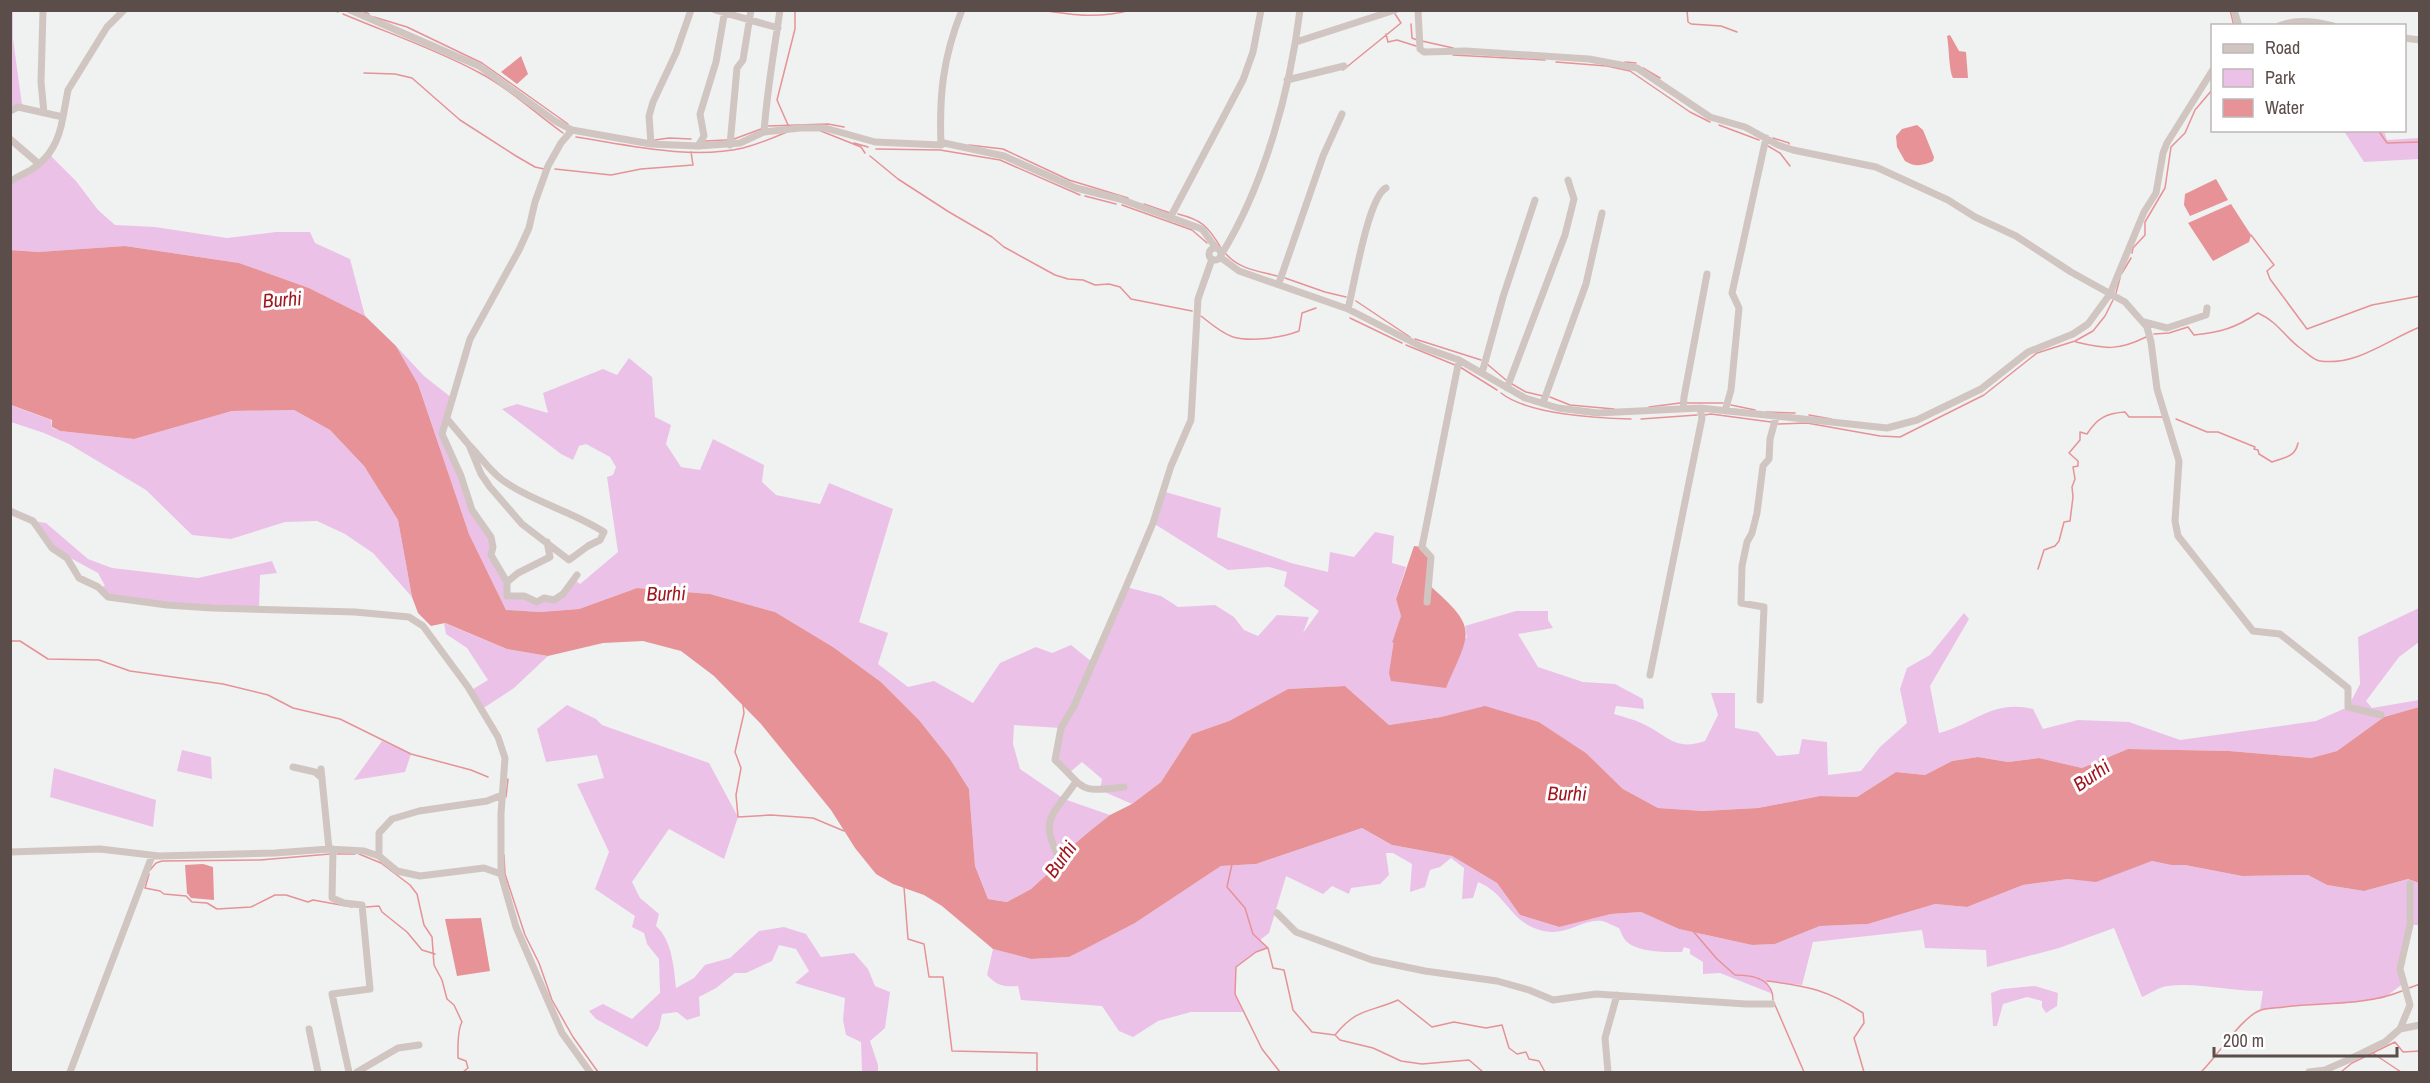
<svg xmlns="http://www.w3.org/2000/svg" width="2430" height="1083" font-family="'Archivo Narrow',sans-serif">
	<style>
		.green { fill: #ecc1e7 }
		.water { fill: #e69297 }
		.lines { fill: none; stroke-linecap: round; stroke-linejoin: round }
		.stream { stroke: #e69297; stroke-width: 1.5 }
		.minor { stroke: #d0c5c1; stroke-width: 7 }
		.labels { text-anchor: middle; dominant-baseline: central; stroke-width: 6; stroke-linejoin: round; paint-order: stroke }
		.water-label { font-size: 20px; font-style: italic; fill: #a0171f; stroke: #fff }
	</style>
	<rect width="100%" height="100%" fill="#eff2f1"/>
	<path class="green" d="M13,10V39L22,105L11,108L10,11Z
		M2344,131H2384L2387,140L2419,138V159L2364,162Z
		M51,156L76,181L98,210L115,225L155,227L227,238L276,232H310L315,243L350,259L365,316L309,288L239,263L125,246L38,252L11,250L10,179Z
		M396,346L424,376L452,398L443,434L465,491L491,537V555L502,576L507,596C545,603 545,607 575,580L580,584L618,552L607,477L613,475L616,467L610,457L586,444L579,446L573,460L561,454L502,409L517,404L548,413L543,393L603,369L617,375L629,358L652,377L655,417L671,425L666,444L681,467L700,470L713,439L764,465L762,482L776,495L820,504L829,483L893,509L859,622L888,633L878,664L908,687L934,681L973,703L1000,663L1036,647L1052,653L1071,645L1092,662L1126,587L1161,596L1178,607L1215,605L1234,617L1244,630L1258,636L1277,615L1309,617L1303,633L1319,611L1284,586L1287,572L1269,567L1228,570L1153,523L1162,491L1221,508L1217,537L1291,563L1328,572L1330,552L1354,557L1375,532L1394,536L1392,563L1406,567L1396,599L1401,616L1398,629L1467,638L1465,626L1516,611H1548V620L1553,628L1518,634L1538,667L1583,682L1615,684L1643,699L1644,709L1616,706L1614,714C1623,717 1633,719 1641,723C1667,734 1674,752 1705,741L1718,715L1711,693H1735V728L1758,732L1777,756L1799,754L1802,739L1827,742L1828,775L1861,771L1880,747L1907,723L1900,689L1907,668L1930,655L1964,613L1969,619L1930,686L1939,733C1974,724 1993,699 2033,709L2043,729L2078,720L2129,722L2180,740L2316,721L2348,707L2360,684L2358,637L2419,608V642L2399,657L2366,701L2372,708L2419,700V707L2384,717L2337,751L2311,758L2229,751L2128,749L2082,768L2039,758L2008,762L1978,757L1952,761L1925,775L1896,772L1857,797L1820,796L1758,808L1703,811L1658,808L1623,789L1586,753L1539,722L1485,707L1441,717L1389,725L1345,686L1288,689L1229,721L1192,734L1161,782L1132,804L1100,790L1102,779L1082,762L1069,773L1055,760L1061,728L1014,725L1013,744L1020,769L1064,799L1110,815L1065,852L1054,868L1031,889L1007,902L988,899L975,866L969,789L950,759L919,720L881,682L833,647L775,612L710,594L637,588L579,609L540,612L506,610L469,534L418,384Z
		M10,405L51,420L52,428L60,431L134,439L232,411L294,410L330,430L364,466L398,520L412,597L373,553L345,534L317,521L285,522L231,539L192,535L146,490L69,444L44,433L11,422Z
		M33,521L46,523L88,559L112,568L198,578L272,561L277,573L260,575L259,610L108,597L98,587L105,586L98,573L52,548Z
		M444,623L507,649L548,656L514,688L482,709L470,691L488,680L467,648L446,634Z
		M567,705L596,719L602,725L709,763L738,817L724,859L669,829L632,882L640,898L659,914L656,926C672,940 674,968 676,988L694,978L705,965L730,958L759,931L784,927L806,934L821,957L854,953L868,969L875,986L890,992L885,1028L870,1041L878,1065V1072H862L861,1042L846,1035L843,1020L845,998L795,983L809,971L796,949L779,945L772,961L746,973H735L716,988L699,997L700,1016L687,1020L677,1012L662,1014L659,1028L647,1047L596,1019L589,1011L603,1004L632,1019L660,993L659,959L647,944L644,933L632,927L635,916L595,889L609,852L577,784L604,778L597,755L546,762L537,729Z
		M382,741L411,754L405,772L354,780Z
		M182,750L211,757L212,779L177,771Z
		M54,768L156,800L153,827L50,797Z
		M1362,828L1392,845L1452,856L1497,883L1520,915L1558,927L1611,914L1641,912L1679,929L1752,945L1775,944L1820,926L1868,924L1935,904L1967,907L2023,885L2068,879L2096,881L2152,861L2171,865H2185L2242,876L2308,875L2327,885L2364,891L2408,879L2419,883V925H2410L2400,969L2404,983L2384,998L2341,1004L2299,1005L2260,1010L2263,991C2232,992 2199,982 2168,986C2159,987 2151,993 2142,997L2114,928L2059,948L1987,967L1986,950L1925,948L1922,930L1813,942L1802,985L1766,981L1773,994L1720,973L1703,974V962L1690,954V949L1684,947L1682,952C1666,952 1638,953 1626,941C1623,938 1621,932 1619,928C1614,926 1607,922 1602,921C1580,918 1564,941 1534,928C1508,917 1505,893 1478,882L1473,898L1462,899L1464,868L1451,858L1440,867L1430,870L1425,887L1410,892L1412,864L1393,853H1386L1389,875L1380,884L1351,888L1349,894L1332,886L1323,894L1286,876L1269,933L1260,940L1268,948L1256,952L1236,967L1235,994L1243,1012H1191L1158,1021L1133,1037L1119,1031L1102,1006L1021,1000L1018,986C1004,987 997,986 987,975L993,949L1031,959L1069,957L1135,923L1221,866L1256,864Z
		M2035,986L2058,993L2057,1006L2046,1013L2042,1007V1001L2027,997L2003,1004L1997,1026H1993L1991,993L2002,989Z"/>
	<path class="water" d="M1950,35L1959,51L1966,52L1968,78H1953C1949,71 1949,46 1947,36Z
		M521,56L528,74L517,84L501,72Z
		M1917,125L1923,130L1934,157L1933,161C1923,166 1914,167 1905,161L1897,147L1896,136L1902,129Z
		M2216,179L2228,200L2190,216L2184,205L2185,194Z
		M2231,204L2251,235L2249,242L2213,261L2188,223Z
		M125,246L239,263L309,288L365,316L396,346L418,384L469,534L506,610L540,612L579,609L637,588L710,594L775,612L833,647L881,682L919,720L950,759L969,789L975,866L988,899L1007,902L1031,889L1054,868L1065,852L1090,831L1110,815L1132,804L1161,782L1192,734L1229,721L1288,689L1345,686L1389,725L1441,717L1485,706L1539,722L1586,753L1623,789L1658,808L1703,811L1758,808L1820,796L1857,797L1896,772L1925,775L1952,761L1978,757L2008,762L2039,758L2082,768L2128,749L2229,751L2311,758L2337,751L2384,717L2419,707V883L2408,879L2364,891L2327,885L2308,875L2242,876L2185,865H2171L2152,861L2096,882L2068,879L2023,885L1967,907L1935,904L1868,924L1820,926L1775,944L1752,945L1679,929L1641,912L1611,914L1559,927L1520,915L1497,883L1452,856L1392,845L1362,828L1256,864L1221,866L1135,923L1085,949L1069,957L1031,959L993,949L942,906L924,895L893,884L876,874L855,848L831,810L761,724L714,676L681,651L643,641L603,643L548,656L507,649L445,623L431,626L418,613L412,597L398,520L364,466L330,430L294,410L232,411L134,439L60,431L52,427V420L11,405L10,250L38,252Z
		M1414,546L1422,547L1431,557L1428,584C1479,629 1471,630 1446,688L1391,681L1389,673L1395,634L1401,616L1396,599Z
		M203,864L213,867L214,900L191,898L187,893L185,865Z
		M481,918L490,971L457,976L445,919Z"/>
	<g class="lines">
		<path class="stream" d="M334,10L338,12
			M360,10L369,14
			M1040,10C1073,15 1098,19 1131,10
			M1687,10L1688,22L1691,24L1721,26L1737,32
			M2230,10L2234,26
			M343,14C388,33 435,49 478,72C509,88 535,113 563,133
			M374,17L407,27L482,63L568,124
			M1411,24L1412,38L1417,40
			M1386,34L1388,42L1397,40L1416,46
			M1422,41L1453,48
			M1453,55L1545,60
			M1556,62L1607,66L1630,71L1690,112L1710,122
			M1625,62L1636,63
			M1643,68L1660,78
			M1343,70L1401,23L1395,14
			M364,73L395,74L412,78L460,120L516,156L535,167L544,169
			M788,125L777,100L795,29V10
			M1719,125L1759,140
			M768,126L828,124L844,127
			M2378,130L2387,143L2420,142
			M821,131L861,147L865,153
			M576,137C628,145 691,160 743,148C758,144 773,138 787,132
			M1773,138L1789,143V144
			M734,139L761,129
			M655,140L669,138L691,139
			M705,141L727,140
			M854,143L868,147
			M969,145L1003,149L1069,180L1128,198
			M1768,146L1780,153L1790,166
			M876,149L940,150L1000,160L1080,195
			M870,156L898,179L949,212L992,237L1004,247L1055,275L1068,279L1083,280L1095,285L1109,284L1120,287L1131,299L1192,311
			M555,169L611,175L641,169L693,165L691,152
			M1085,196L1116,204
			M1144,204L1170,213
			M1122,205L1192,230L1207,243
			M1178,214C1202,220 1208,226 1221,248
			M2251,235L2274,265L2267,271L2270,279L2307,329L2372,305L2420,296
			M2132,253L2133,248L2145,235V222L2165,188L2171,147L2185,133L2195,110L2212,90
			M1226,254C1239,269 1258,271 1277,276
			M2122,273L2131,258
			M1285,278L1325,292L1346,297
			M2116,293L2120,278
			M1356,301L1410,337
			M1201,316C1210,323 1221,333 1233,337C1251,342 1281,338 1299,331L1302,313L1316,308
			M1350,318L1402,343
			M2154,334L2169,333L2188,327L2194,335C2222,332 2235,328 2258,313C2278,322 2284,336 2300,348C2306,352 2313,360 2320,361C2357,366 2387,340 2420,327
			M1415,339L1481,360
			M2076,342C2105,349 2118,351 2146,337
			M1406,345L1455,365
			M1487,364L1506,380
			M1460,367L1497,390
			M1512,384L1526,392L1543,396
			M1501,393C1529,415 1596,418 1631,419
			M1550,397L1570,405L1614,409
			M1687,403H1723
			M1731,405L1755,410
			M1649,407L1680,403
			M1766,412L1795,413
			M1704,415L1711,414L1771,422
			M1809,415L1831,419
			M1641,419L1697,415
			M2176,419L2207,432H2218L2255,447L2254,449L2258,450L2259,454L2272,462C2284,457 2295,458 2298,443
			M1778,424L1807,423L1880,436L1900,437L1984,395L2037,353L2075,341L2093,331L2105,316L2113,300
			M2038,569L2044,550L2055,546L2059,541L2064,522L2070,521L2073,497L2072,487L2075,479L2073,467L2078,466V461L2069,453L2080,440V432L2087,434C2097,418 2107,413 2125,412L2129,417H2163
			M10,641H20L48,659L99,660L130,671L223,684L268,695L293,708L340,719L411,754L471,770L488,777
			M1393,642L1398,629
			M743,705L744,713L735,752L741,768L736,795L738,817L771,815L813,818L844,831
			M506,797L508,779
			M337,854H355
			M359,854L381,863L410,885L417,894L424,925L432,937L434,965L442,980L447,999L454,1005L462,1022C457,1031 458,1047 458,1058L466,1061L468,1068L463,1072
			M504,855L505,874L525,935L539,963L552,1000L573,1037L598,1072
			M1232,864L1227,887L1245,908L1253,934L1268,948L1273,968L1284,970L1293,1010L1312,1032L1335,1035C1357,1008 1368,1013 1398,1000L1432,1027L1454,1022L1486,1028L1502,1025L1509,1048L1517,1054L1526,1052L1529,1059L1539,1061L1545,1072
			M150,870L156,863L162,861L260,860L330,854
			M149,874L145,888L160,891L164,894L186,896L192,902L207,903L217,909L251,907L275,895H286L308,902L313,900L352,907
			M904,887L908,939L924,944L929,977H943L952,1051L1037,1053V1072H1053
			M366,907L379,906L382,912L407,932L422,950L435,954
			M1693,931L1717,959L1735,975C1752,975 1773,978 1773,1000
			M1267,948L1256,952L1236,967L1235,994L1262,1049L1280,1072H1293
			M1767,981C1808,986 1828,990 1863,1013L1864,1023L1854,1038L1864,1072
			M2409,988L2420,984
			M1775,1005L1804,1072
			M1336,1036L1340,1040L1373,1048L1401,1061L1422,1064L1469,1060L1483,1072
			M2374,1054L2401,1072
			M2201,1072C2217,1057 2241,1017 2261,1010C2268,1008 2277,1008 2284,1007C2323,1002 2365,1006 2402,991
			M2341,1072L2352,1063L2395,1042L2403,1052L2420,1051"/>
		<path class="minor" d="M43,10L41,82L44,113
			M350,10L479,66L555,121L572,130L651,144L698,146L740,143L764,132L800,128H825L875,142L941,145L944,143L1004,156L1076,188L1120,199L1202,229L1216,248
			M715,10L778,28
			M1418,10L1420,49L1424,52L1466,51L1589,59L1637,68L1710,117L1745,127L1778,145L1793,150L1876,167L1948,200L1975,217L2016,236L2071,272L2125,302L2147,327L2151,342L2157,389L2179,461L2175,521L2178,536L2253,631L2280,634L2348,688V707L2381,715
			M2234,10L2239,26
			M2279,26C2294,19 2317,22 2333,26
			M2404,38L2420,40
			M1296,42L1395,10
			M1287,80L1344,66
			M10,111L18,107L63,117L68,90L107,27L124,10
			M764,132C767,90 774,52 780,10
			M10,139L39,164
			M651,144L649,116L653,102L676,53L691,10
			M730,145L737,68L743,60L751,10
			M941,145C939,95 943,57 962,10
			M698,146L704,136L700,114L716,62L725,10
			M10,182C17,176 24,174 31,170C51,157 59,140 63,117
			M1170,218L1243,80L1253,52L1261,10
			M1209 254a6 6 0 1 1 12 0a6 6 0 1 1-12 0Z
			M1221,255C1264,186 1290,91 1300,10
			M1220,257L1239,271L1348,309L1422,347L1459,360L1525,398L1558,408L1598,413L1700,408L1887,428L1917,420L1981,389L2028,352L2073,334L2088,324L2110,294L2144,212L2156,193L2163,153L2167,143L2212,71
			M1279,283L1323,156L1342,114
			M1348,309C1354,286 1368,197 1386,188
			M2144,322L2167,328L2206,315L2207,308
			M1482,373L1503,297L1535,200
			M1507,388L1565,235L1574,199L1568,180
			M1543,403L1586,284L1602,213
			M1683,409L1684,397L1707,274
			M1725,411L1731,390L1739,308L1732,293L1766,138
			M448,420L469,445L481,474L490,487L522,524L569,560L588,546L600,540L604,532C572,511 532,502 501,479C489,470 480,456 469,445
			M10,511L33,521L52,548L67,558L79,578L98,587L108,597L167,605L212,608L355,612L409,617L423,626L468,687L498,737L505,758L501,814V874
			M547,542L550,557L518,573L507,582L491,555L493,547L491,537L472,510L461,476L442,434L470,339L519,250L529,228L535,202L548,166L561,143L572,130
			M507,582V596H524L537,602L544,598L554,600L563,594L577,575
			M1427,602L1431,557L1422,547L1459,360
			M1650,675L1702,418L1700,408
			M1760,700L1764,607L1741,603L1742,566L1747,542L1752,533L1757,513L1763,466L1769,459L1770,439L1776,417
			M293,767L315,772L322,778
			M321,769L329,849
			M1124,787C1077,793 1087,790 1055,760L1061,728L1074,706L1126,587L1153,523L1171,466L1191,420L1198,299L1212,259
			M333,849L332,898L344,903L362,905L370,989L332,994L349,1072
			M10,852L100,849L159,856L275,853L329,849L364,851L379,856L397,871L420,876L484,868L501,874L516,927L548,1001L562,1033L590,1072
			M379,856V833L392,819L419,811L487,801L502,795
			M1059,858C1039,818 1052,817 1075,783
			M1277,913L1296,932L1372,960L1425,971L1497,981L1529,990L1553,1000L1596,994L1746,1004H1772
			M309,1029L318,1072
			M2400,1029L2420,1025
			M70,1072L152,856
			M357,1072L398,1048L419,1045
			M1608,1072L1605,1038L1617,995
			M2309,1072L2325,1070L2348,1060L2385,1042L2400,1029L2410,1005L2400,969L2410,925V884"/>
	</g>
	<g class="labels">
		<g class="water-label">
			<text transform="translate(282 299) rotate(-4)">Burhi</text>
			<text transform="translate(666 593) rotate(-1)">Burhi</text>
			<text transform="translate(2091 775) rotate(-34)">Burhi</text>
			<text transform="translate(1567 793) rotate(1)">Burhi</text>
			<text transform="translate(1060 859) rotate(-54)">Burhi</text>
		</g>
	</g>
	<rect width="2430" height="1083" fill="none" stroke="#5b4d49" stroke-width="24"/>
	<rect x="2211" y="24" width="195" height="108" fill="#ffffff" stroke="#bdb8b6" stroke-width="1.5"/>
	<rect x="2223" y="44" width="30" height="9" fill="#d0c5c1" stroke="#bdb8b6" stroke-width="1.5"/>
	<text x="2265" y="54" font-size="18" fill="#5b4d49">Road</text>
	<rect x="2223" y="69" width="30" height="18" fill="#ecc1e7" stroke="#bdb8b6" stroke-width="1.5"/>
	<text x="2265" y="84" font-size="18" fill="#5b4d49">Park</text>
	<rect x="2223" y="99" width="30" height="18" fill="#e69297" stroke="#bdb8b6" stroke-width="1.5"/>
	<text x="2265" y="114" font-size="18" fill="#5b4d49">Water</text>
	<path d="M2214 1047v9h183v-9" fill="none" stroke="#5b4d49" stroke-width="3"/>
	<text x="2223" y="1047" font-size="18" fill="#5b4d49" stroke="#ffffff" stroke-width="4.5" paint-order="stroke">200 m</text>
</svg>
